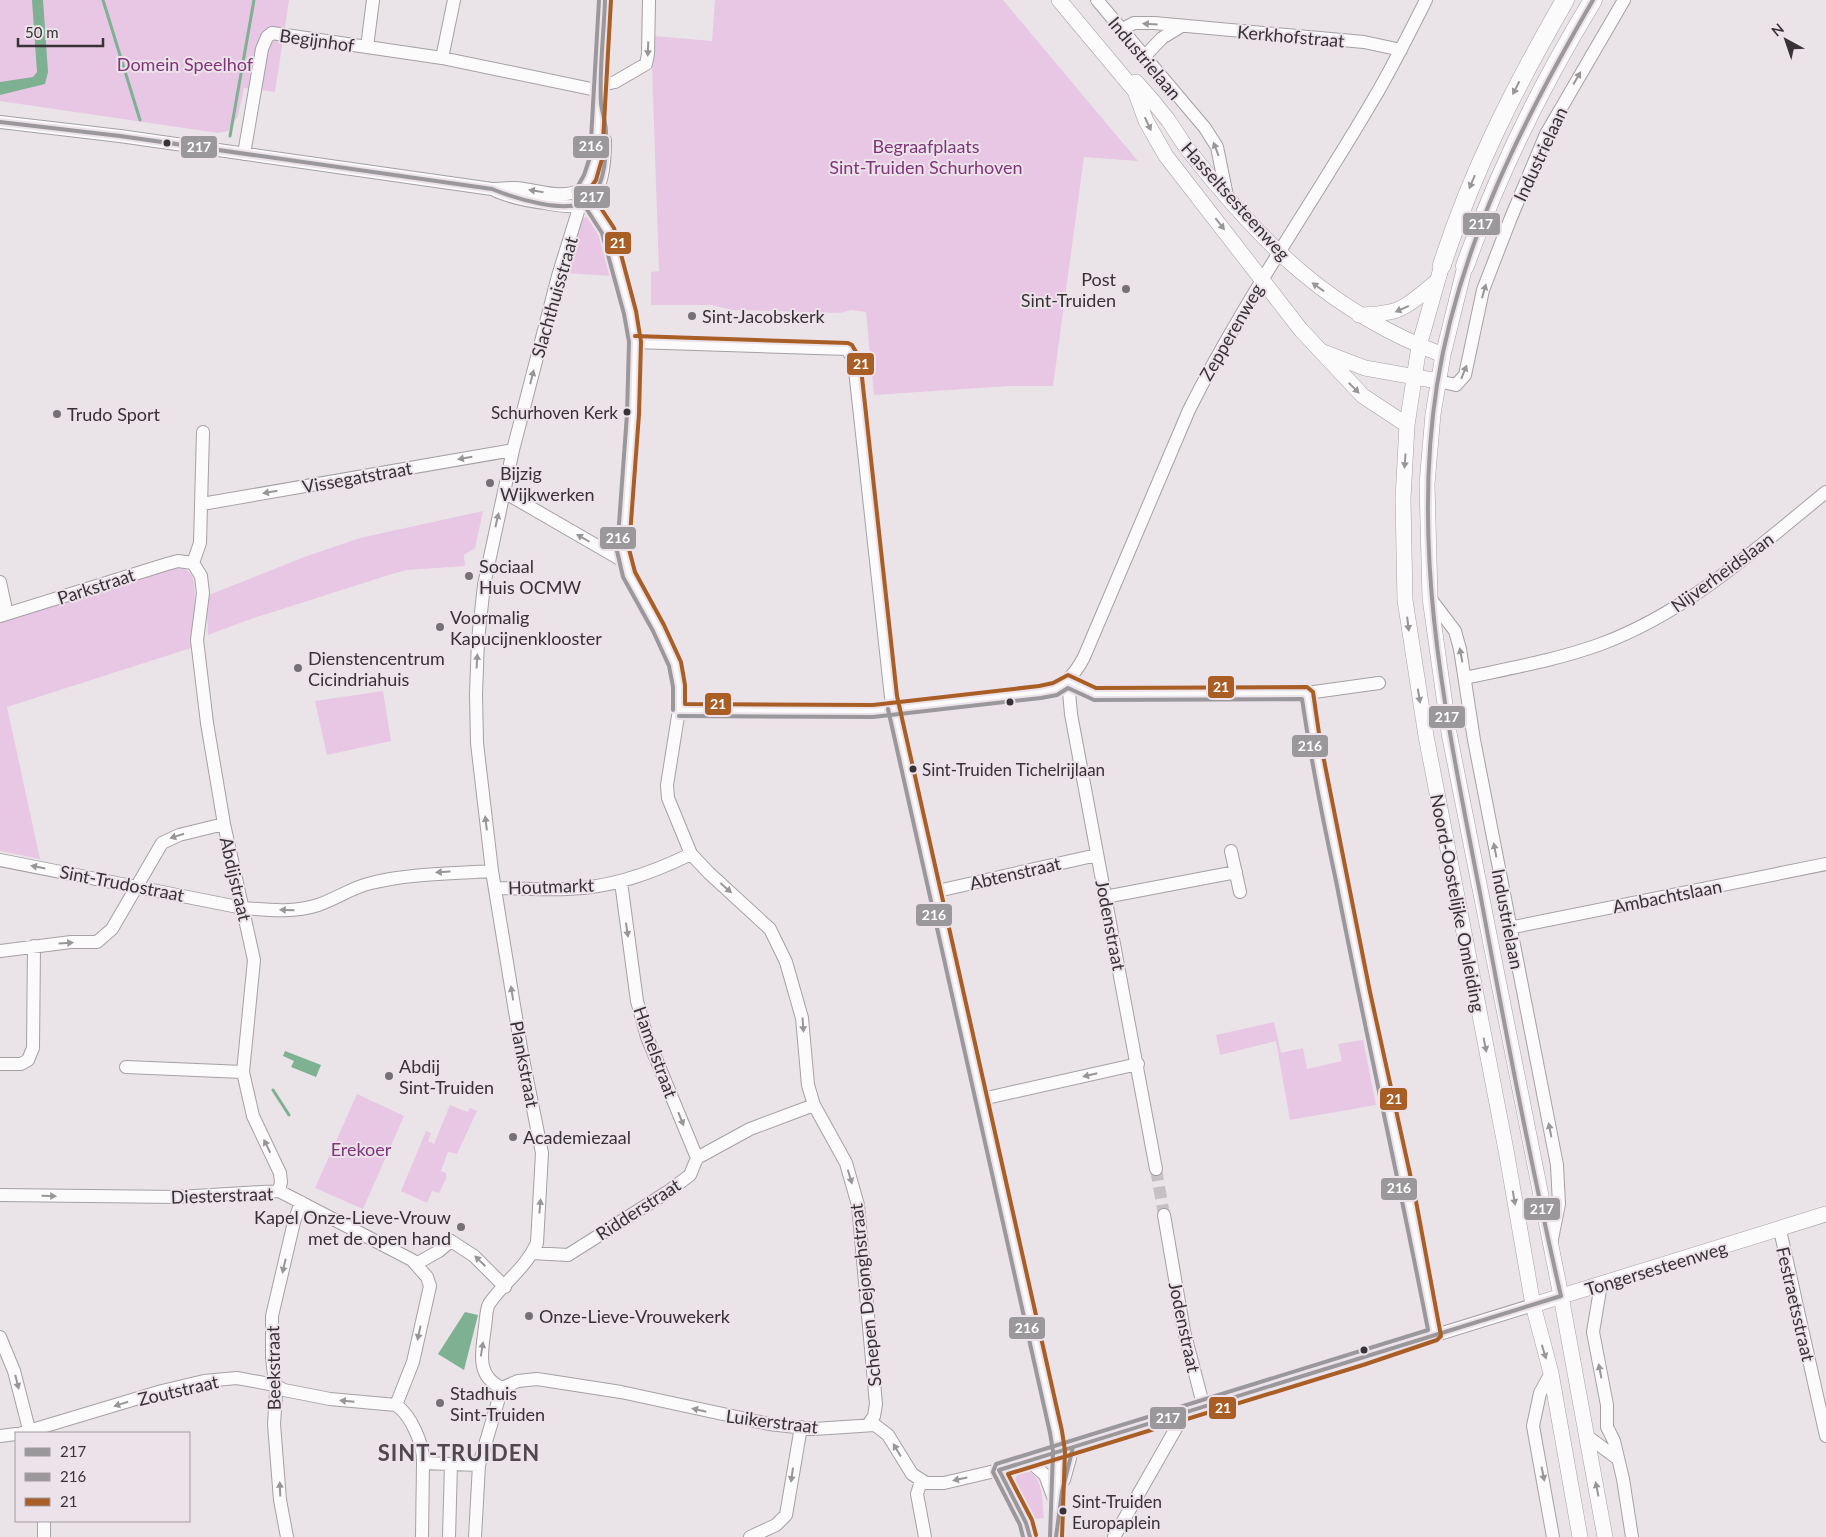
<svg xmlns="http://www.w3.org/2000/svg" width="1826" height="1537" font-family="Lato,sans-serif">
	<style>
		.green { fill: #e8c7e4 }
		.water { fill: #7eb092 }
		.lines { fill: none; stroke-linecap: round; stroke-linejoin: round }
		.stream { stroke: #7eb092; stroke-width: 3 }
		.minor-tunnel { stroke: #c6c0c5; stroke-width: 12; stroke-dasharray: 12 6; stroke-linecap: butt }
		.minor-casing { stroke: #a5a0a4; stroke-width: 14 }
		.major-casing { stroke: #a5a0a4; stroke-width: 16 }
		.highway-casing { stroke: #a5a0a4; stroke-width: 19 }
		.minor { stroke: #fcfbfc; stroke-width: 12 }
		.major { stroke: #fcfbfc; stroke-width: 15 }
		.highway { stroke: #fcfbfc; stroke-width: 18 }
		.bus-1-casing { stroke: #ece2ea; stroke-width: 8 }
		.bus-2-casing { stroke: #ece2ea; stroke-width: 8 }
		.bus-3-casing { stroke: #ece2ea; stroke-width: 8 }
		.bus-1 { stroke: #9a989a; stroke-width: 4 }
		.bus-2 { stroke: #9a989a; stroke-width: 4 }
		.bus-3 { stroke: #a85e24; stroke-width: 4 }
		.oneway { fill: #999698 }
		.bus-dot { fill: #363235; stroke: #ece2ea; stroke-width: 2 }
		.poi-dot { fill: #757074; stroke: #ece2ea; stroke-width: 2 }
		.labels { text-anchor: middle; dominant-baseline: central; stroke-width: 4; stroke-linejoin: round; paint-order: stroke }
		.bus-label { font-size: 17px; fill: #363235; stroke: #ece2ea; text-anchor: start }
		.street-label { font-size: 18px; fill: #363235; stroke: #ece2ea }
		.park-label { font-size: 18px; fill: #7f3578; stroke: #ece2ea }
		.poi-label { font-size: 18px; fill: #363235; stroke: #ece2ea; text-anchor: start }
		.district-label { font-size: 22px; font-weight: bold; letter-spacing: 1px; fill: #50484f; stroke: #ece2ea }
		.line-badge { stroke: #ece2ea; stroke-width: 2 }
		.badge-label { font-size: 14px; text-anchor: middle; font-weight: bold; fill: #fff }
	</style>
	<rect width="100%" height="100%" fill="#eae4e9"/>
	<path class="green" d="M0,0H289L275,92L244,88L238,116L228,131L218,133L0,101Z
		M715,0H1003L1138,161L1084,157L1053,386H1009L874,395L866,312L851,310L840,313L733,310L711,305H651V272L659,271L652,67L654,36L712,41Z
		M590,215L600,225L612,276L565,273L579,226L582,219Z
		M483,511L475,548L464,555L465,566L407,570L392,574L245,621L208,635L206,596L307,556L360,538Z
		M180,567C185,569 190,571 192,576C198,587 192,634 191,648L7,707L40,859L0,851V621Z
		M383,691L391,741L327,755L315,701Z
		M1274,1022L1281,1053L1303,1048L1307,1069L1342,1061L1338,1044L1363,1040L1376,1105L1290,1120L1276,1041L1220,1055L1216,1035Z
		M357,1094L404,1116L363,1209L315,1188Z
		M450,1105L468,1112L470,1108L477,1111L457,1154L448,1152L441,1171L446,1173V1179L439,1193L432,1191L427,1203L401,1191L426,1131L431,1133L428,1141L434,1144Z
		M1026,1471C1044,1475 1042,1503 1044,1518L1030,1520L1012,1485L1018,1474Z"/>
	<path class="water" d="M32,0H43L48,72L45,84L0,95V82L33,77L37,72Z
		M285,1051L321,1065L316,1077L291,1067L294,1061L283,1056Z
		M465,1312L478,1315L464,1370L438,1354Z"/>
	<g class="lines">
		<path class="stream" d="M103,0L140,120
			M230,136L254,0
			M273,1090L289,1115"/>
		<path class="minor-tunnel" d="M1156,1169L1164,1215"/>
		<defs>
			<path id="minor" d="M1097,0L1205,128L1217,147L1227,196
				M1121,30L1134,23H1154L1364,42L1401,50
				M367,47L373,0
				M1144,57L1162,38L1180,27
				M442,58L454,0
				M601,85L615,82L646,64L648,54L649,0
				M601,98L605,0
				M601,104L597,115L596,158L590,178L581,190L580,205L558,276L513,450L484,585L478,640L476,694L477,743L492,871L522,1054L542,1153L537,1243C526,1268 503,1283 489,1304C486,1309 486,1321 485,1327C482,1351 475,1376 502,1388L518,1381L537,1379L621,1392L769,1424L814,1429L875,1425L888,1435L912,1474L926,1483H944L999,1470L1533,1305
				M0,122L120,136L492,189C499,189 507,188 515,188C537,189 559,200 581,190
				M244,154L262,49L267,37L272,33L442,58L601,91
				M581,190L608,230L626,294L635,342L633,414L623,550L629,574L667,644L679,686V710L667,785L668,798L691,854L709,873L770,929L786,962L802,1018L808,1085L814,1105L846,1163L858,1205L876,1404L874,1416L868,1425
				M496,191C513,198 528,201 545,203C555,205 571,208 580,205C604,198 605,159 605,140
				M635,342L847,349L854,361L891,697L938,911L1056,1432L1059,1451L1057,1511
				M1438,381L1456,385L1465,375L1483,290L1510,220L1546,134L1624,0
				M504,492L625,562
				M202,504L513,450
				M193,563L201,576L203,593L197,640L207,723L224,824L254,960L243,1072L253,1116L280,1173L281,1182L279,1191
				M193,563L200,543L203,432
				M0,582L7,614
				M1430,598L1455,631L1460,649L1474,740L1557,1165L1559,1204L1551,1244
				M0,616L167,564L178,561L193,563
				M1465,678C1511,668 1557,660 1601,644C1687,612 1756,549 1826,492
				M1068,681L1071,714L1156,1169
				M1068,681L1081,689L1095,694L1307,693L1379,683
				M1307,693L1314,741L1364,993L1410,1202L1435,1334
				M679,710L873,711L1040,692C1062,687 1074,677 1084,657L1189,410C1243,302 1312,204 1373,100C1392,68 1409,34 1426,0
				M1231,851L1240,892
				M0,860L243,908C268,910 294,913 318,905C336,899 353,887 371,883C411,873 451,874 492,871
				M621,882L637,1001L647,1037L697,1158
				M495,888C519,888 543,890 567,889C611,888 652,873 691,854
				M933,892L1097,855
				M1105,897L1236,872
				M1509,928L1826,864
				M0,951L71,942H97L112,929L162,843L179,835L224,824
				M0,1064H21L28,1060L33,1048L34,946
				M126,1067L243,1072
				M982,1099L1138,1064
				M0,1195L178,1197L279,1191L412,1260L427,1277L430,1286L413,1362L396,1405
				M1164,1215L1184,1331L1204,1408
				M1780,1230L1826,1436
				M532,1253L568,1255L669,1191L690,1175L697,1158L750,1129L814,1105
				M416,1264L439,1251L451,1241L474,1256L505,1287
				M1601,1284L1593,1332L1607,1405V1427L1614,1441L1623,1479L1632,1537
				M0,1337L14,1371L30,1433
				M1551,1373L1540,1393L1533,1426L1553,1537
				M22,1433L162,1391L204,1381L237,1378L275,1385L284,1390L330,1399L396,1405C411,1415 424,1445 423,1463
				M0,1436L16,1434
				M1587,1436L1618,1459
				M1029,1461L1045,1475L1054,1499
				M999,1470L1026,1523L1030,1537
				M1064,1480L1073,1447
				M921,1481L917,1494L925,1537
				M44,1521V1537
				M287,1537L280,1500L274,1424L276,1394L272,1357V1316L294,1222L301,1202
				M422,1537L423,1463L479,1465
				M449,1537L451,1464
				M475,1537L479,1465L502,1388
				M750,1537L776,1525L786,1515L801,1427
				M1056,1537L1059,1502
				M1114,1537L1179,1423L1181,1414"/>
			<path id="major" d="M1059,0L1135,91L1146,121L1166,156L1301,330L1363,396L1407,425
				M1136,82C1147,94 1158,107 1168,120C1175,130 1181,141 1189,151C1263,245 1330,312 1443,355
				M1442,265L1419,346L1407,425L1403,499L1405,600L1426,736L1506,1150L1533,1305L1551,1373L1580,1537
				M1465,266L1443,355L1433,414L1427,484L1430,598L1449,733L1561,1296L1605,1537
				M1359,315C1401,314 1405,308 1436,282
				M1323,352L1365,368L1438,381
				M1533,1305L1826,1214"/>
			<path id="highway" d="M1442,265C1472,171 1516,85 1565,0
				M1465,266C1498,173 1541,85 1593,0"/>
		</defs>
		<use href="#minor" class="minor-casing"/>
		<use href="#major" class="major-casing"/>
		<use href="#highway" class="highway-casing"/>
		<use href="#minor" class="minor"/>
		<use href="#major" class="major"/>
		<use href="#highway" class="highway"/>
		<defs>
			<path id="bus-1" d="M0,122L120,136L492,189C514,198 571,217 591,198C605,184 607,152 606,133C606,122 602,113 601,103C599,69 604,34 605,0
				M1030,1537L1026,1523L999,1470L1561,1296C1530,1162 1505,1028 1480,893C1448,726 1410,556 1437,385C1459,246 1523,120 1593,0
				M1056,1537L1062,1492L1073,1447"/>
			<path id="bus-2" d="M599,0L590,157L584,175L575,191L602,233L624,314L629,342L627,414L617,551L623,577L653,631L669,666L673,687V710
				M888,709L1050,1433L1053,1451L1050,1537
				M679,716L873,717L1041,698L1057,695L1068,688L1094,700L1302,699C1311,760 1323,821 1336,881C1365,1031 1399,1180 1428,1330L996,1464L993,1472L1020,1525L1023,1537"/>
			<path id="bus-3" d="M611,0L602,159L596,180L589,190L614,228L636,311L641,342L639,414L629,549L635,572L664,625L681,662L685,685V704L873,705L1039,686L1053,683L1068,675L1096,688L1307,687L1313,692L1320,740L1370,992L1416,1201L1441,1336L1437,1340L1363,1365L1008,1474L1032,1520L1036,1535
				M635,336L848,343L852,345L860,359L897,696L1062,1431L1065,1451L1062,1537"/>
		</defs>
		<use href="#bus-1" class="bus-1-casing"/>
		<use href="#bus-2" class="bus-2-casing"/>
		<use href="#bus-3" class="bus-3-casing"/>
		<use href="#bus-1" class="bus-1"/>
		<use href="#bus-2" class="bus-2"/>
		<use href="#bus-3" class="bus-3"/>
	</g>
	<defs><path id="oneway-solid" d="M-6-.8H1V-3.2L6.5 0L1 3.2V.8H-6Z" transform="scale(1.25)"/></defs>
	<g class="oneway">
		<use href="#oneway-solid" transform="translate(1150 24) rotate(-177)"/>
		<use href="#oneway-solid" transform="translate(648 49) rotate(92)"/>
		<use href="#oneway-solid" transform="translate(1577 78) rotate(-60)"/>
		<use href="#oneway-solid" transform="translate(1516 88) rotate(117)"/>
		<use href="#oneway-solid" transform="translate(1148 124) rotate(65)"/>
		<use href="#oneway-solid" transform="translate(1216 149) rotate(-111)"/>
		<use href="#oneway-solid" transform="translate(1472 182) rotate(113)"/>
		<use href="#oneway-solid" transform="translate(536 191) rotate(-171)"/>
		<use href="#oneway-solid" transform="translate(1220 224) rotate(52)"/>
		<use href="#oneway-solid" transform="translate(1318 287) rotate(-144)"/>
		<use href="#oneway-solid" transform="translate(1484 291) rotate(-74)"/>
		<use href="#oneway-solid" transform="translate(1402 309) rotate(156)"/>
		<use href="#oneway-solid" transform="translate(1464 372) rotate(-68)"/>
		<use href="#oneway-solid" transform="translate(532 377) rotate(-76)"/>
		<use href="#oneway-solid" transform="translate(1354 388) rotate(45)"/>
		<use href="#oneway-solid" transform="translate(465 458) rotate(170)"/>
		<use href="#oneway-solid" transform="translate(1405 461) rotate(94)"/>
		<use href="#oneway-solid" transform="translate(270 492) rotate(170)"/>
		<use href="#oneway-solid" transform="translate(497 520) rotate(-77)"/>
		<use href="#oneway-solid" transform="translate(583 538) rotate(-150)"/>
		<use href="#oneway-solid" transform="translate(1408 624) rotate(83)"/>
		<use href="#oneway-solid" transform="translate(1461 655) rotate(-101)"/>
		<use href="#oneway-solid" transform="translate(477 661) rotate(-87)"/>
		<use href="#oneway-solid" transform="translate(1419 696) rotate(81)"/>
		<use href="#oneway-solid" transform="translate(486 823) rotate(-97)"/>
		<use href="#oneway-solid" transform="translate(177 836) rotate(163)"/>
		<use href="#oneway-solid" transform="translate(1495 850) rotate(-101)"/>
		<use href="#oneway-solid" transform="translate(38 867) rotate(-169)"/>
		<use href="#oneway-solid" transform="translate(443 872) rotate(176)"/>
		<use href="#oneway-solid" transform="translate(726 888) rotate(41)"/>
		<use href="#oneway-solid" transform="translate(287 910) rotate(-179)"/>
		<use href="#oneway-solid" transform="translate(627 930) rotate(82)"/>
		<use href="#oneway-solid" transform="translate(66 943) rotate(-4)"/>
		<use href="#oneway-solid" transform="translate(512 993) rotate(-99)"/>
		<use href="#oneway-solid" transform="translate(803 1025) rotate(86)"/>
		<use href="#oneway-solid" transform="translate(1485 1045) rotate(79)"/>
		<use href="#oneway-solid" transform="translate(1090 1075) rotate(167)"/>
		<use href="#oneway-solid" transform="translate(681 1119) rotate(68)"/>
		<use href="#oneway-solid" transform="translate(1550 1130) rotate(-101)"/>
		<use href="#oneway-solid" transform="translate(267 1146) rotate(-116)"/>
		<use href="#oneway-solid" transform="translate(850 1177) rotate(73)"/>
		<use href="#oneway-solid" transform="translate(49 1196) rotate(1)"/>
		<use href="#oneway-solid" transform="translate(1514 1198) rotate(80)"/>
		<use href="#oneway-solid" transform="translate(540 1206) rotate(-85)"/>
		<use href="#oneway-solid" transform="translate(480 1261) rotate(-136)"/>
		<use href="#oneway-solid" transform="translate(284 1266) rotate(103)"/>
		<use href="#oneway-solid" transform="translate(419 1333) rotate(102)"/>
		<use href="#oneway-solid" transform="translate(482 1349) rotate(-81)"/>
		<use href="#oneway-solid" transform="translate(1544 1352) rotate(73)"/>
		<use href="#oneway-solid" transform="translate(1600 1371) rotate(-101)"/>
		<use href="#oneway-solid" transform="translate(17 1382) rotate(76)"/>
		<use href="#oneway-solid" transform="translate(347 1401) rotate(-175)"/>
		<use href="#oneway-solid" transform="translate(121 1404) rotate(163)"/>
		<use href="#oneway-solid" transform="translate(699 1410) rotate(-167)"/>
		<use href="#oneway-solid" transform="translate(897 1450) rotate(-121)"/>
		<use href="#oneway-solid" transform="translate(1543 1474) rotate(79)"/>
		<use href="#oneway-solid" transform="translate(792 1475) rotate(98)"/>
		<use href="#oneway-solid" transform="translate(960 1479) rotate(168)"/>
		<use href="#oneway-solid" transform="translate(280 1489) rotate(-92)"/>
		<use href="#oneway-solid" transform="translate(1597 1489) rotate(-101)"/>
	</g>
	<g class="bus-dot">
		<circle cx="167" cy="143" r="4.5"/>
		<circle cx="627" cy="412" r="4.5"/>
		<circle cx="1010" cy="702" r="4.5"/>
		<circle cx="913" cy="769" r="4.5"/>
		<circle cx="1364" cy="1350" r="4.5"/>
		<circle cx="1063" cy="1511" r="4.5"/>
	</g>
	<g class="poi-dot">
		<circle cx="1126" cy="289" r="5"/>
		<circle cx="692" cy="316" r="5"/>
		<circle cx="57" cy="414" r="5"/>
		<circle cx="490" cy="483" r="5"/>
		<circle cx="469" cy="576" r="5"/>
		<circle cx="440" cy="627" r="5"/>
		<circle cx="298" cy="668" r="5"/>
		<circle cx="389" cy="1076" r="5"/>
		<circle cx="513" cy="1137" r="5"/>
		<circle cx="461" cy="1227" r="5"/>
		<circle cx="529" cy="1316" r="5"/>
		<circle cx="440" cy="1403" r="5"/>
	</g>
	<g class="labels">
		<g class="bus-label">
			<text x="618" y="412" text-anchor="end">Schurhoven Kerk</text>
			<text x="922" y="769">Sint-Truiden Tichelrijlaan</text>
			<text x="1072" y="1501">Sint-Truiden<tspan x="1072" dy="21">Europaplein</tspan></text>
		</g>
		<g class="street-label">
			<text transform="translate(1291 36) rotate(5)">Kerkhofstraat</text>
			<text transform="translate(317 40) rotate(8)">Begijnhof</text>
			<text transform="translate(1145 58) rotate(50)">Industrielaan</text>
			<text transform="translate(1540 154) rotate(-65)">Industrielaan</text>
			<text transform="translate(1236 201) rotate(48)">Hasseltsesteenweg</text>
			<text transform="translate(554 297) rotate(-74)">Slachthuisstraat</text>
			<text transform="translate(1231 332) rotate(-60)">Zepperenweg</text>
			<text transform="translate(357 477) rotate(-10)">Vissegatstraat</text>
			<text transform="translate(1722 572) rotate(-36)">Nijverheidslaan</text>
			<text transform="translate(96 586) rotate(-18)">Parkstraat</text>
			<text transform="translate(1015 873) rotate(-13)">Abtenstraat</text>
			<text transform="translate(236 879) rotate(77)">Abdijstraat</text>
			<text transform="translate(122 883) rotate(11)">Sint-Trudostraat</text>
			<text transform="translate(551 886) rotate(-2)">Houtmarkt</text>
			<text transform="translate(1667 896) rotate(-11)">Ambachtslaan</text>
			<text transform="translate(1458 903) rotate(79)">Noord-Oostelijke Omleiding</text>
			<text transform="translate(1508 919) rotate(79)">Industrielaan</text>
			<text transform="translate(1111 925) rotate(79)">Jodenstraat</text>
			<text transform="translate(656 1052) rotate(70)">Hamelstraat</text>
			<text transform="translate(525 1064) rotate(79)">Plankstraat</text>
			<text transform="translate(222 1195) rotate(-2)">Diesterstraat</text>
			<text transform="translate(638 1209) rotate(-33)">Ridderstraat</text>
			<text transform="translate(1656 1268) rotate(-17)">Tongersesteenweg</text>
			<text transform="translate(865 1295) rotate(-96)">Schepen Dejonghstraat</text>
			<text transform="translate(1796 1304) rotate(77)">Festraetsstraat</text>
			<text transform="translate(1185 1327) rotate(78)">Jodenstraat</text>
			<text transform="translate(273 1368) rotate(-91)">Beekstraat</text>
			<text transform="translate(178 1390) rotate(-13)">Zoutstraat</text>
			<text transform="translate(772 1421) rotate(7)">Luikerstraat</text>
		</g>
		<g class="park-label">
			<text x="185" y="64">Domein Speelhof</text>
			<text x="926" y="146">Begraafplaats<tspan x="926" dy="21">Sint-Truiden Schurhoven</tspan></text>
			<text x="361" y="1149">Erekoer</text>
		</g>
		<g class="poi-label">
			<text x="1116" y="279" text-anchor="end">Post<tspan x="1116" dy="21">Sint-Truiden</tspan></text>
			<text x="702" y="316">Sint-Jacobskerk</text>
			<text x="67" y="414">Trudo Sport</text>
			<text x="500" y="473">Bijzig<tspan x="500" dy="21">Wijkwerken</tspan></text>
			<text x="479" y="566">Sociaal<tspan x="479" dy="21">Huis OCMW</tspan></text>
			<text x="450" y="617">Voormalig<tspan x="450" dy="21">Kapucijnenklooster</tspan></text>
			<text x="308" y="658">Dienstencentrum<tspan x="308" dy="21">Cicindriahuis</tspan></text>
			<text x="399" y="1066">Abdij<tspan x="399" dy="21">Sint-Truiden</tspan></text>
			<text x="523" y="1137">Academiezaal</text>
			<text x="451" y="1217" text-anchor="end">Kapel Onze-Lieve-Vrouw<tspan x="451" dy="21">met de open hand</tspan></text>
			<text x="539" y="1316">Onze-Lieve-Vrouwekerk</text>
			<text x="450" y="1393">Stadhuis<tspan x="450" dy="21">Sint-Truiden</tspan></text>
		</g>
		<g class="district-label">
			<text x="459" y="1452">SINT-TRUIDEN</text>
		</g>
	</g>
	<g class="line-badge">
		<rect x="572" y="135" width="38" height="24" rx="5" fill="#9a989a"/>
		<rect x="180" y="135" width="38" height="24" rx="5" fill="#9a989a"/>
		<rect x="573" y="185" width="38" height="24" rx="5" fill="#9a989a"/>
		<rect x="1462" y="212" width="39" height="24" rx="5" fill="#9a989a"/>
		<rect x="604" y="231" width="28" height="24" rx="5" fill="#a85e24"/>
		<rect x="846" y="352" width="29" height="24" rx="5" fill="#a85e24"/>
		<rect x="599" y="526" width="38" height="24" rx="5" fill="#9a989a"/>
		<rect x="1207" y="675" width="28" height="24" rx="5" fill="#a85e24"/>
		<rect x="704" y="692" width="28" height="24" rx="5" fill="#a85e24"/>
		<rect x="1428" y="705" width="38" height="24" rx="5" fill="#9a989a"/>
		<rect x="1291" y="734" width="38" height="24" rx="5" fill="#9a989a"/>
		<rect x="915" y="903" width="38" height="24" rx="5" fill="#9a989a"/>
		<rect x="1379" y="1087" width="29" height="24" rx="5" fill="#a85e24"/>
		<rect x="1380" y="1177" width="38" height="24" rx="5" fill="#9a989a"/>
		<rect x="1523" y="1197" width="38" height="24" rx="5" fill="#9a989a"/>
		<rect x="1008" y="1316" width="38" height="24" rx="5" fill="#9a989a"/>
		<rect x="1208" y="1396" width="29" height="24" rx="5" fill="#a85e24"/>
		<rect x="1149" y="1406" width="38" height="24" rx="5" fill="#9a989a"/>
	</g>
	<g class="badge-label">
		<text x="591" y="151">216</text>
		<text x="199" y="152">217</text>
		<text x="592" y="202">217</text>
		<text x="1481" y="229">217</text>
		<text x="618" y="248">21</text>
		<text x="861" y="369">21</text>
		<text x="618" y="543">216</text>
		<text x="1221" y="692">21</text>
		<text x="718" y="709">21</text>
		<text x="1447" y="722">217</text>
		<text x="1310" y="751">216</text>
		<text x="934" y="920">216</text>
		<text x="1394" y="1104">21</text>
		<text x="1399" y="1193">216</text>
		<text x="1542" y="1214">217</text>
		<text x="1027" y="1333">216</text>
		<text x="1223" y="1413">21</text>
		<text x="1168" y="1423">217</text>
	</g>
	<rect x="15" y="1432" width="175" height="90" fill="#ece2ea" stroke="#a39ca2"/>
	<rect x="25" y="1448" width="25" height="8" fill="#9a989a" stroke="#a39ca2"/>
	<text x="60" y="1457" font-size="15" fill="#363235">217</text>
	<rect x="25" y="1473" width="25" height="8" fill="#9a989a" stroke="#a39ca2"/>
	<text x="60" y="1482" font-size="15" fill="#363235">216</text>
	<rect x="25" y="1498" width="25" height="8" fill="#a85e24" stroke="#a39ca2"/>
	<text x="60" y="1507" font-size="15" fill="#363235">21</text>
	<g transform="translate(1786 40) rotate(320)" stroke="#ece2ea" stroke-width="4" paint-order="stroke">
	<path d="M0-4L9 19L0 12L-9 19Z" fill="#363235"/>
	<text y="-8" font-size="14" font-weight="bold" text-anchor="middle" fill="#363235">N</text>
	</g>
	<path d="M18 38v8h85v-8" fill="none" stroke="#363235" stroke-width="2.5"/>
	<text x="25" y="38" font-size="15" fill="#363235" stroke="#ece2ea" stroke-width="4" paint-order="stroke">50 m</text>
</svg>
